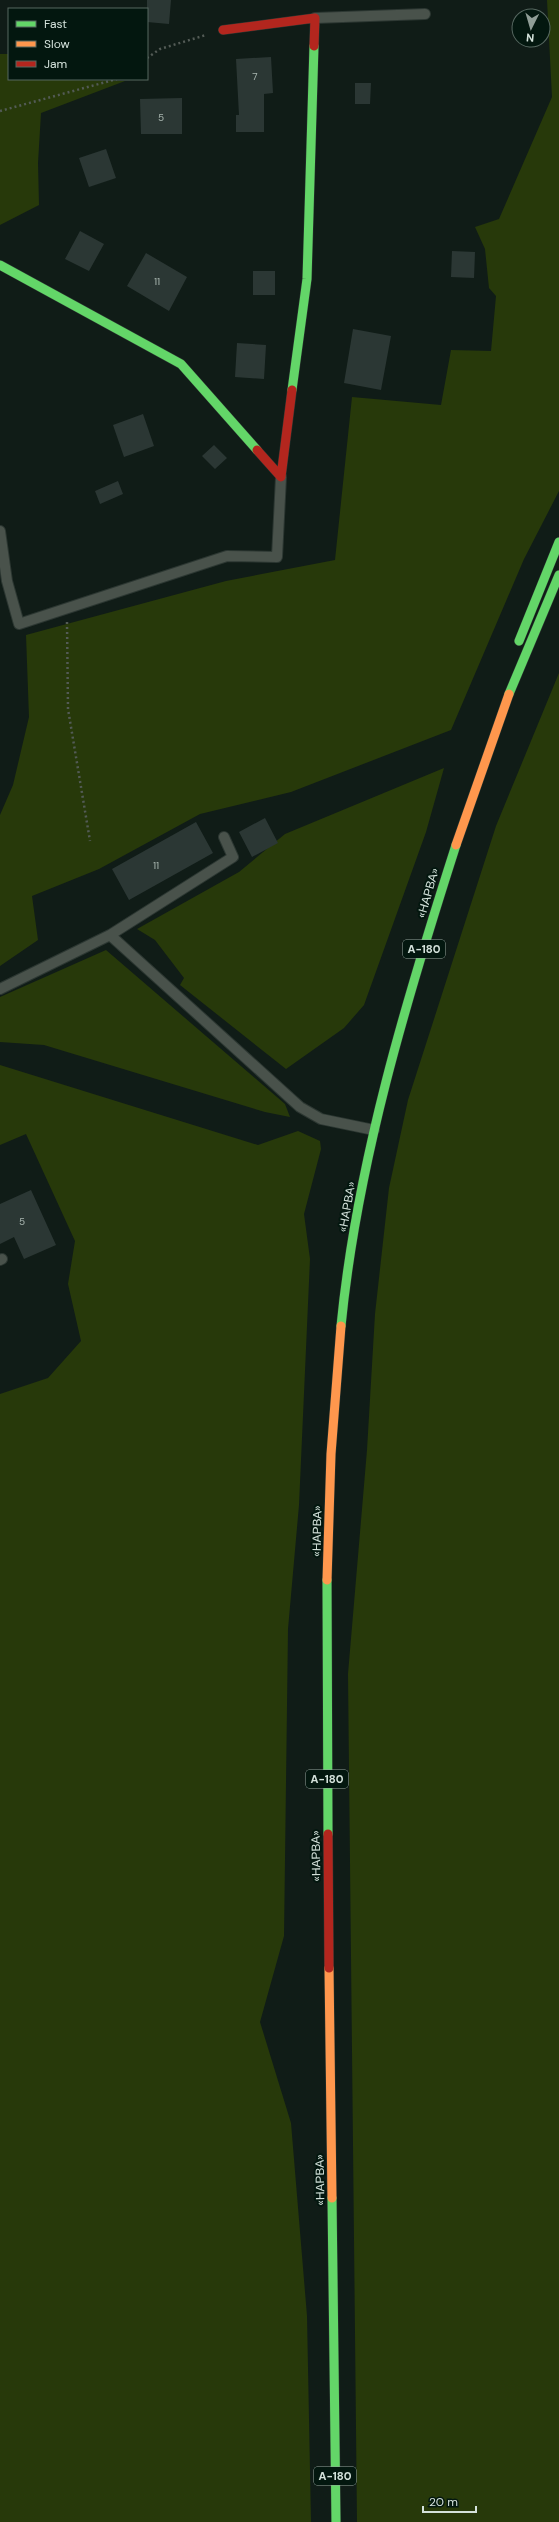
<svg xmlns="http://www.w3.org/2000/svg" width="559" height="2522" font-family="'DM Sans',sans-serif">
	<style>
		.green { fill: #27390a }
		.building { fill: #2b3734 }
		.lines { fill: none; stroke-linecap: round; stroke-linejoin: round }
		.lane-casing { stroke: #2c3732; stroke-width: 12 }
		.fast-casing { stroke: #2c3732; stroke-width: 10 }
		.slow-casing { stroke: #2c3732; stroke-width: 10 }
		.jam-casing { stroke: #2c3732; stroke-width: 10 }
		.path { stroke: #535b56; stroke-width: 2.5; stroke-dasharray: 2 3; stroke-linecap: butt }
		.lane { stroke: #49524b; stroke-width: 10 }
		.fast { stroke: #63d668; stroke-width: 9 }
		.slow { stroke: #ff974d; stroke-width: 9 }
		.jam { stroke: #b3261e; stroke-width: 9 }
		.labels { text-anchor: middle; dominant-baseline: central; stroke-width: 4; stroke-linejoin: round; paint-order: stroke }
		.number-label { font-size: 10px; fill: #aab7b1 }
		.shield { fill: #03170f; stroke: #95a59e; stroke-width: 1 }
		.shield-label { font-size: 11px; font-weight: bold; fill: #d4e2db }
		.street-label { font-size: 12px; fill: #d4e2db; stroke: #03170f }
	</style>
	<rect width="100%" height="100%" fill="#101c17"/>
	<path class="green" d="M547,0H559V491L524,559L451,730L291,792L200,814L99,869L32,896L38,940L0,966V815L13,785L29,717L26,635L226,581L335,560L352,397L441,405L451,350L491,351L496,296L489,288L485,249L475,227L499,219L552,97Z
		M0,54H9V79L125,81L41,113L38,163L39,205L0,225Z
		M559,673V2522H357L348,1674L367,1450L375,1314L389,1188L408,1100L496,826Z
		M444,768L426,832L364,1005L344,1028L286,1069L180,985L184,978L155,940L137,929L239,872L285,834Z
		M106,950L285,1104L290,1117L265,1112L44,1045L0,1042V997Z
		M0,1065L258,1145L298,1131L320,1141L321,1149L304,1214L310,1259L299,1505L288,1629L284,1936L260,2022L291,2123L307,2316L311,2522H0V1394L48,1378L81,1341L68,1284L75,1241L26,1134L0,1145Z"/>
	<path class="building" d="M147,0H171L169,24L147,22Z
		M271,57L273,93L264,94V132H236V115H239L236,59Z
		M355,83H371L370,104H355Z
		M182,98V134H141L140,99Z
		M106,149L116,178L89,187L79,158Z
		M80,231L104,244L89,271L65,259Z
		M452,251L475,252L474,278L451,277Z
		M146,253L187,277L169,311L127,286Z
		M253,271H275V295H253Z
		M353,329L391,336L381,390L344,383Z
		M237,343L266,345L264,379L235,377Z
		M143,414L154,446L124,457L113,425Z
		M214,445L227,458L215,469L202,456Z
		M118,481L123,494L100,504L95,491Z
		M265,818L278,843L252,857L239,832Z
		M196,822L213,853L129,900L112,869Z
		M31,1190L56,1245L24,1259L14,1237L0,1244V1204Z"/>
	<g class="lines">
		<defs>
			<path id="lane" d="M315,18L425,14
				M0,531L7,581L19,624L227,556L277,557L281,477
				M110,935L300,1107L321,1119L374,1130
				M0,989L110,935L233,857L224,837
				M0,1260L2,1259"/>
			<path id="fast" d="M0,265L181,364L257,450
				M292,390L307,279L314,46
				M519,641L559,542
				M509,694L559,575
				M341,1326C357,1163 406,1001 456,845
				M327,1580L328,1834
				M332,2198L336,2522"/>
			<path id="slow" d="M456,845L509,694
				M327,1580L331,1454L341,1326
				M329,1968L332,2198"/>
			<path id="jam" d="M223,30L315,18L314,46
				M257,450L281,477L292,390
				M328,1834L329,1968"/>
		</defs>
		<use href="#lane" class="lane-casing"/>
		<use href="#fast" class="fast-casing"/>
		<use href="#slow" class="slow-casing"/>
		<use href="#jam" class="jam-casing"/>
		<path class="path" d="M147,58L160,49L206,35
			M0,111L117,79
			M67,622L68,709L90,841"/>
		<use href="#lane" class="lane"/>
		<use href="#fast" class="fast"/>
		<use href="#slow" class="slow"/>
		<use href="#jam" class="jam"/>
	</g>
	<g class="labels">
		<g class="number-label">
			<text x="255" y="76">7</text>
			<text x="161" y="117">5</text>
			<text x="157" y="281">11</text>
			<text x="156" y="865">11</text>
			<text x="22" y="1221">5</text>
		</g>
		<g class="shield">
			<rect x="403" y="940" width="42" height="18" rx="3"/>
			<rect x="306" y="1770" width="42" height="18" rx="3"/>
			<rect x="314" y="2467" width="42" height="18" rx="3"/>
		</g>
		<g class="shield-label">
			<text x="424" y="949">А-180</text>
			<text x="327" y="1779">А-180</text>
			<text x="335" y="2476">А-180</text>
		</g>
		<g class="street-label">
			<text transform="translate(428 893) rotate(-74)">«НАРВА»</text>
			<text transform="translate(347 1207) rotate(-80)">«НАРВА»</text>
			<text transform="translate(317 1531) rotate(-89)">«НАРВА»</text>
			<text transform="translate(316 1856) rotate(-91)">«НАРВА»</text>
			<text transform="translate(320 2180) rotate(-91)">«НАРВА»</text>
		</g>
	</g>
	<rect x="8" y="8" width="140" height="72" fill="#03170f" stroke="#576861"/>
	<rect x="16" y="21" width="20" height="6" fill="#63d668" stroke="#576861"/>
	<text x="44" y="28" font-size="12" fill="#d4e2db">Fast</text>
	<rect x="16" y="41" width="20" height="6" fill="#ff974d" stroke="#576861"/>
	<text x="44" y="48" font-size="12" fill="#d4e2db">Slow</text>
	<rect x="16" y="61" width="20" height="6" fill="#b3261e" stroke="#576861"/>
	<text x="44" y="68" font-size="12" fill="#d4e2db">Jam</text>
	<g transform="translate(531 28) rotate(185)"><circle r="19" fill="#03170f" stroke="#576861"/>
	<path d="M0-3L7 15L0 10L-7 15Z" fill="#8f9d96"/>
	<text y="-6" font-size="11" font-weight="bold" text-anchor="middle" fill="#d4e2db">N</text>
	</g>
	<path d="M423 2506v6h53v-6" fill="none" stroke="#d4e2db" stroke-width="2"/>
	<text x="429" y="2506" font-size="12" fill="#d4e2db" stroke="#03170f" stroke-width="3" paint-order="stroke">20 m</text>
</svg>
